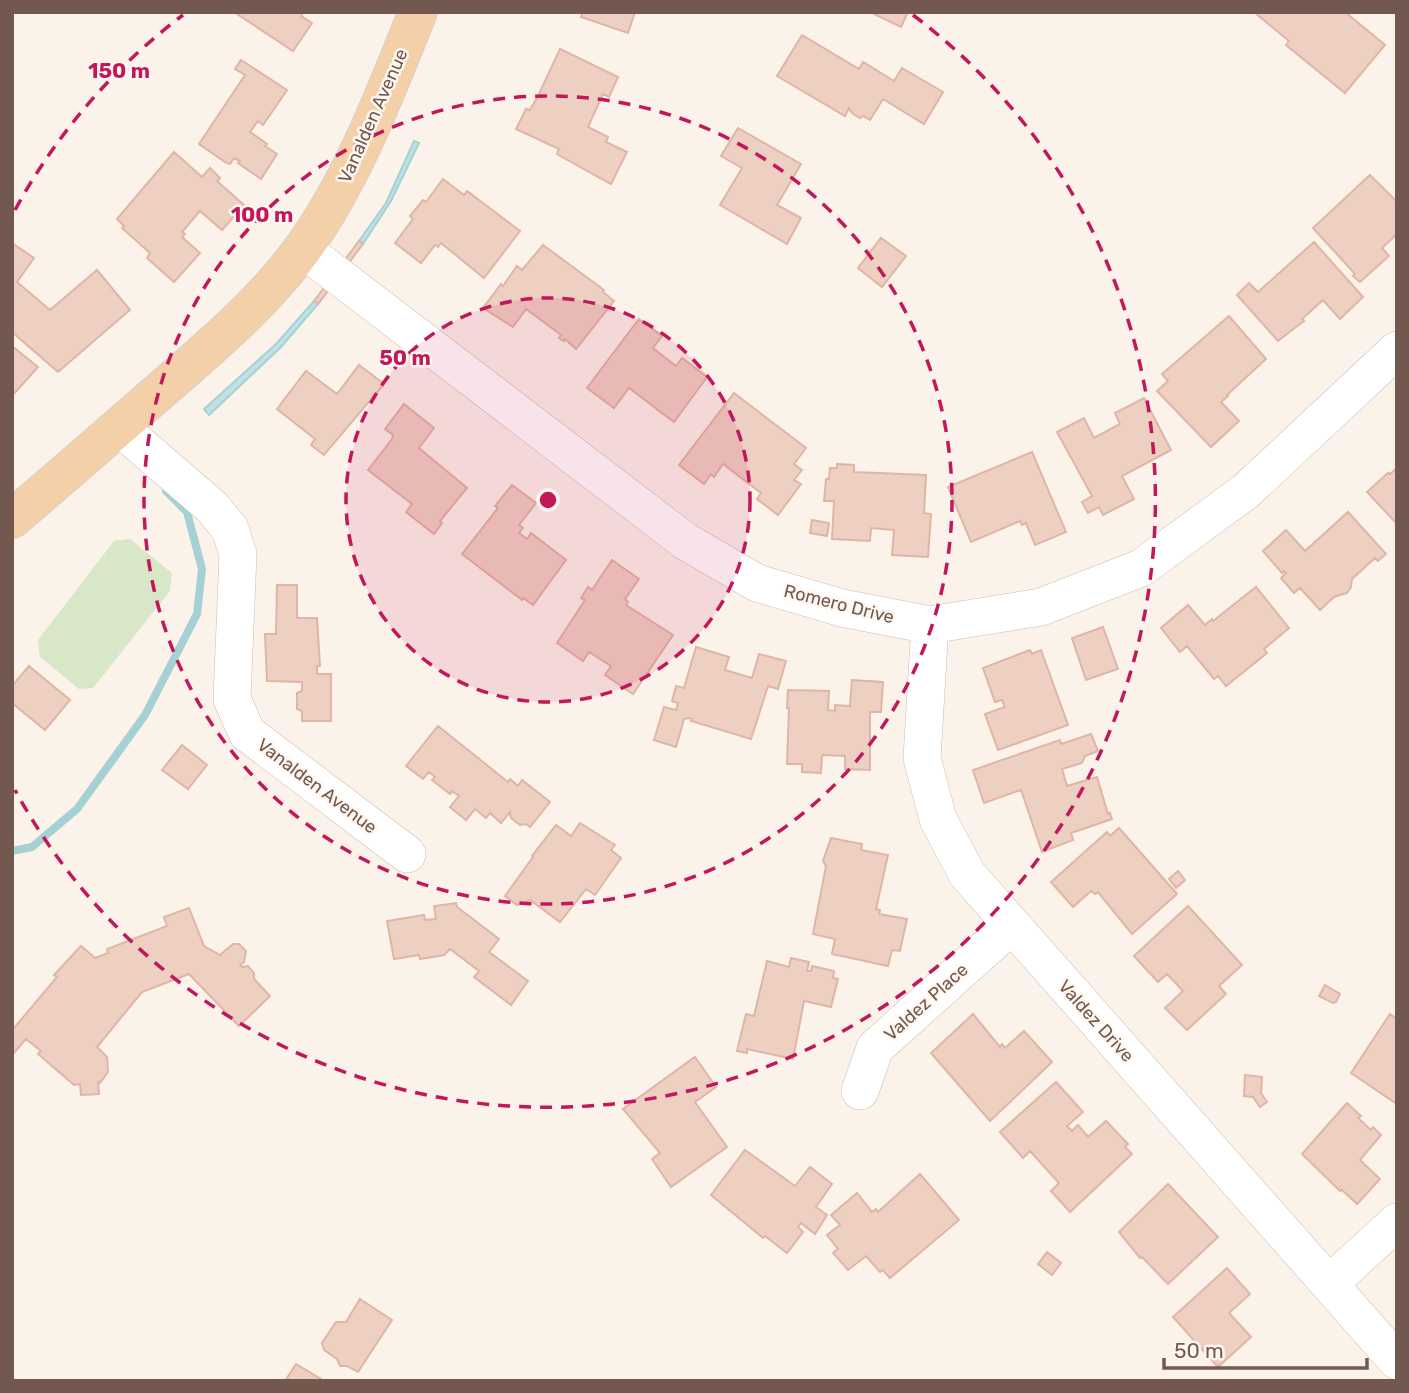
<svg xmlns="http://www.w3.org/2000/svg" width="1409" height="1393" font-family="Rubik,sans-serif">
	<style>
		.green { fill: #d8e7c8 }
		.water { fill: #bfe1e3; stroke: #a6d1d4; stroke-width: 2 }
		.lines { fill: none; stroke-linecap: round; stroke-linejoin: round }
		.stream { stroke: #a6d1d4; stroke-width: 8 }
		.building { fill: #eed0c3; stroke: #dfb6a5; stroke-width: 2 }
		.minor-casing { stroke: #cebcb3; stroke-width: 38 }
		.major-casing { stroke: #d8d0ce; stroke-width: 40 }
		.minor { stroke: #fff; stroke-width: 37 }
		.major { stroke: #f3d0a8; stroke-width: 38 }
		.ring { fill: none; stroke: #c2185b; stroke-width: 3.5; stroke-dasharray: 12 9 }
		.labels { text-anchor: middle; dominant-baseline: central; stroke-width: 5; stroke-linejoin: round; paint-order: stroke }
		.street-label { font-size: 18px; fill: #73584f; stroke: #fdf7ef }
		.centre { fill: #c2185b; stroke: #fdf7ef; stroke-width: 3.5 }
		.ring-label { font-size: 21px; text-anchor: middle; font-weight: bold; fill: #c2185b; stroke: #fdf7ef; stroke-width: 5; stroke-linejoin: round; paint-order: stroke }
	</style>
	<rect width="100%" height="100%" fill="#fbf2e9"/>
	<path class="green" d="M130,539L172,573L170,591L93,688L79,689L40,657L38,640L114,541Z"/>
	<path class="water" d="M414,141L419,143L391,201L363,244L359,241L386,203Z
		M314,301L318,304L281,347L209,415L204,409L276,344Z"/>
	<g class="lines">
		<path class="stream" d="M12,851L32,847L77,809L145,715L197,614L202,569L187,512L166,491"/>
	</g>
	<path class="building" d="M234,12H304L301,16L312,23L293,51Z
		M583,12H635L628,33L581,17Z
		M870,12H908L901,27Z
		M1254,12H1345L1385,45L1345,93L1286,45L1289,41Z
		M802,35L859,69L863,62L894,81L902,68L943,92L924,124L883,99L870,120L863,116L860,118L852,113L849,108L845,116L777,76Z
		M560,49L618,77L609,97L603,94L588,127L608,137L606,142L627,152L611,184L557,154L559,149L516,129L526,109L530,110L538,96Z
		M241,60L287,90L263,125L258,121L250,132L267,144L265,146L277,154L261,179L238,163L240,161L234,158L230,164L225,162L199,144L245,75L235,69Z
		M738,128L801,164L777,205L801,218L787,244L720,205L742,168L721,156Z
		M174,152L202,177L210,168L220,178L217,181L244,205L222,230L200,211L182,232L185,234L182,237L200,253L174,282L147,258L150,253L122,228L124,226L117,219Z
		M1370,175L1397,202V234L1382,248L1389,256L1360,282L1353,276L1355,274L1313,228Z
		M443,179L464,195L467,191L520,231L484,278L441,243L438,247L435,245L421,263L395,243L413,219L410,216L423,200L426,202Z
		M881,238L906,256L882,287L858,268Z
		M359,241L363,244L318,304L314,301Z
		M1314,242L1363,297L1340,319L1323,300L1302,319L1304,321L1278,341L1237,295L1249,283L1258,292Z
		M12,243L34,258L17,282L50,310L97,270L130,310L58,372L12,332Z
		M543,245L604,290L603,292L614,301L576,349L565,339L564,341L559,338L561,335L526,309L513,327L483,308L501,284L503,286L517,266L522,270Z
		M1229,316L1266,359L1227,395L1228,396L1221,402L1239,421L1211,447L1157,391L1168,381L1162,374Z
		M639,319L662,336L653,348L676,366L682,358L707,377L674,422L629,388L614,408L587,388Z
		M12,346L38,367L12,396Z
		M359,365L384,384L324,455L311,445L315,439L277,409L306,371L337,394Z
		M734,393L806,448L794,464L802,470L794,480L801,484L778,515L757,499L761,493L723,464L714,477L711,474L704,484L679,465Z
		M1144,398L1171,450L1122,476L1134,499L1103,515L1099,507L1088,513L1082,502L1092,496L1057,432L1084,418L1094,438L1120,424L1115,413Z
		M404,404L434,428L419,448L467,488L440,521L442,523L434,534L406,512L412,504L368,470L392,439L393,435L385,429Z
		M1032,452L1066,532L1035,545L1026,523L1022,525L1020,521L971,542L948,487Z
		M837,464L854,465V472L926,475L924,513L931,514L928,557L892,555L894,530L871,528L870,541L832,539L834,501H824L826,479H829L830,468H837Z
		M1397,468V524L1367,492L1388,473L1390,474Z
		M512,485L536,503L519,525L523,528L519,533L527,539L531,533L566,560L533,605L523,598L522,600L462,554L498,508L495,506Z
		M1348,512L1386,554L1378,561L1375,558L1352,579L1351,587L1347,593L1334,597L1320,610L1300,588L1294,593L1281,578L1286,573L1284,571L1282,573L1263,551L1286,530L1305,551Z
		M812,520L829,523L827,536L810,533Z
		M612,560L639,579L625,599L628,602L626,605L673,635L633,694L605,675L611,666L589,652L583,661L557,643L585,600L581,598L588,587L592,590Z
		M277,585H297V618H317L320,666H317V674H331V721H302V711L297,709V693L302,691V682L267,681L265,634H276Z
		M1256,587L1289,628L1264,649L1267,653L1226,686L1218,676L1214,679L1187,646L1180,652L1161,628L1188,605L1205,625L1212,619L1213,621Z
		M1103,627L1118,669L1086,680L1072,638Z
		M696,647L729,657L725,670L752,678L759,654L786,661L778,689L768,686L751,739L691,721L692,719L689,718L684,719L676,747L654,740L664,707L676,710L678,703L672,701L676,686L684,688Z
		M1030,650L1032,654L1041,650L1068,725L998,750L985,714L1005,707L1002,700L995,702L983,668Z
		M29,666L70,700L45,730L12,703V686Z
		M852,680L883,682L881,712H870V770L845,769V756L822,755L821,773L802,772V764H787L789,708H787L788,690L829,691L828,710L835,711V705L850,706Z
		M438,726L508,782L510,779L518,786L522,780L550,802L530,827L526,824L520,825L511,818L510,812L501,823L490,813L486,818L475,809L466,820L450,807L459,796L452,791L450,794L432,780L435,777L429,772L423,779L406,766Z
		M1091,734L1098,751L1085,756L1082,763L1062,769L1067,786L1097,777L1108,814L1110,813L1112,819L1071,833L1073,840L1042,852L1021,790L984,803L973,770L1060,740L1061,744Z
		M182,745L207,765L188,789L162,770Z
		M580,823L615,845L611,850L621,858L595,895L586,889L560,922L530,900L517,905L505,896L533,857L532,856L556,825L571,836Z
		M1119,828L1177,894L1132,934L1098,892L1095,894L1091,891L1073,907L1051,882L1107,832L1110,836Z
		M831,838L862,844L861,850L888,855L876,909L880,910L879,914L907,919L900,951L892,950L888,966L832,954L835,939L813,934L826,866L823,861Z
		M1178,871L1185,880L1176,888L1169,879Z
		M456,903L457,907L499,939L489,952L528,981L511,1005L474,977L479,971L450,949L444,955L420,959L419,955L394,959L387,921L424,915L425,920L436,919L434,906Z
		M1188,906L1242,965L1219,986L1226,994L1187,1030L1165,1008L1183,991L1167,974L1158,982L1134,956Z
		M189,908L204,946L220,955L233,944H239L246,951L244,962L240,965L242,967L248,966L254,973V979L270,996L239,1026L189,974L142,992L97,1047L107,1057L108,1072L100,1083L98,1082L99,1094L81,1095L80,1084L74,1085L38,1054L41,1051L26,1039L12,1055V1026L14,1028L57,977L54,975L81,946L95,958L108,953L107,949L167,926L164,917Z
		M791,958L809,962L807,971H811L812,966L834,971L833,978L838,979L831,1007L804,1001L793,1059L747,1049V1053L737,1051L746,1014L754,1016L767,961L789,967Z
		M1325,985L1340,994L1336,1002L1333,1003L1319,996Z
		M973,1014L1000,1047L1002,1044L1005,1048L1024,1031L1052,1062L990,1121L931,1053Z
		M1390,1014L1397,1019V1104L1351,1073Z
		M695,1057L716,1087L695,1102L727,1147L671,1187L652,1159L660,1153L623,1109Z
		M1245,1075L1262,1077L1261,1093L1267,1102L1260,1107L1253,1097L1244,1096Z
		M1056,1082L1083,1112L1067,1126L1072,1131L1078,1125L1088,1137L1106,1121L1128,1144L1125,1147L1132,1154L1070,1212L1051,1191L1059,1183L1030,1151L1023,1158L1000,1132Z
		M1347,1103L1361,1116L1358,1118L1371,1130L1373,1127L1381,1135L1360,1160L1380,1179L1357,1204L1342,1190L1340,1191L1302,1154Z
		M745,1150L795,1186L810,1167L832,1184L816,1207L827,1215L815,1234L801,1223L798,1227L803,1232L787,1253L765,1236L763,1238L711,1195Z
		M920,1174L959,1220L890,1278L883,1270L880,1272L866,1256L848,1270L833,1253L838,1249L827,1235L840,1225L831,1215L857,1193L872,1212L876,1209L878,1212Z
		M1168,1184L1218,1237L1168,1284L1142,1257L1140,1258L1119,1232Z
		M1047,1252L1061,1263L1052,1275L1038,1264Z
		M1227,1268L1250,1294L1229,1313L1251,1337L1218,1367L1173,1317Z
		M360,1299L392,1320L358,1372L347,1366H340L337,1359L324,1350L322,1343L336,1322H346Z
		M296,1364L321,1379L320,1381H285Z"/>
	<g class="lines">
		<defs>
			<path id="minor" d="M303,249L685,541L757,583L842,608L930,625L1041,607L1141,568L1246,491L1397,350
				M119,427L212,507L230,529L238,554L232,699L247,733L407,854
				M930,625L922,758L938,819L967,874L1397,1361
				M860,1091L875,1048L1011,926
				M1330,1283L1397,1222"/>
			<path id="major" d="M12,519C59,479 106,438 153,397C206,351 263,304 304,247C355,175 385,93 418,12"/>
		</defs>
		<use href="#minor" class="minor-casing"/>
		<use href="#major" class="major-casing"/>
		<use href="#minor" class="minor"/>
		<use href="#major" class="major"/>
	</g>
	<circle cx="548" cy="500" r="202" fill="#c2185b" fill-opacity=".12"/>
	<g class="ring">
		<circle cx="548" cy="500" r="202"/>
		<circle cx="548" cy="500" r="404"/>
		<path d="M15 210A607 607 0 0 1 183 15M913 15A607 607 0 1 1 15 790"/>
	</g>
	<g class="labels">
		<g class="street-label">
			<text transform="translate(373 116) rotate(-66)">Vanalden Avenue</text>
			<text transform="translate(839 604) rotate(14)">Romero Drive</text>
			<text transform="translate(317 786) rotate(37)">Vanalden Avenue</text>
			<text transform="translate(926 1002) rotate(-42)">Valdez Place</text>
			<text transform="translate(1096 1021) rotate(48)">Valdez Drive</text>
		</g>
	</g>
	<circle cx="548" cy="500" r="10" class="centre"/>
	<g class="ring-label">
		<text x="119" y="78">150 m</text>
		<text x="262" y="222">100 m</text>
		<text x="405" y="365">50 m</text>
	</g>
	<rect width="1409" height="1393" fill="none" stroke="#73584f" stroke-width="28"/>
	<path d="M1164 1358v10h203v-10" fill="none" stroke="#73584f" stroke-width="3.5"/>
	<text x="1174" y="1358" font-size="21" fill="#73584f" stroke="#fdf7ef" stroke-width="5" paint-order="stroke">50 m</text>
</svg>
